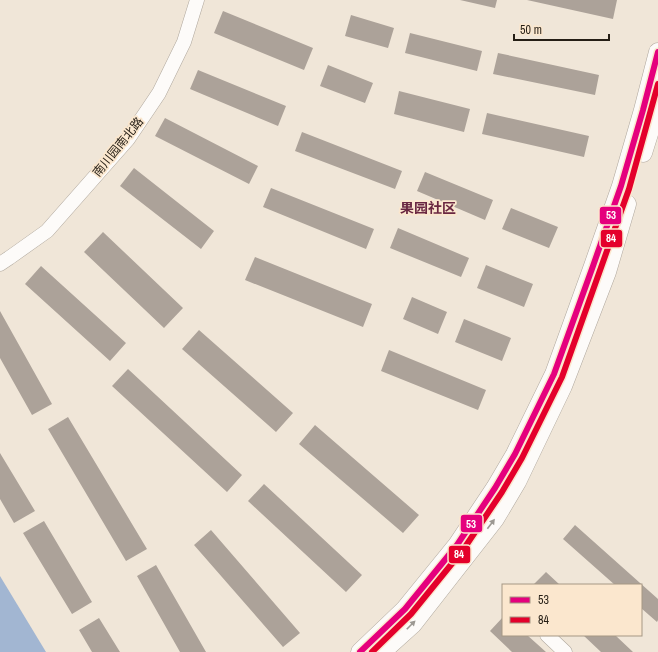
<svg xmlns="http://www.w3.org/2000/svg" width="658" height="652" font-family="'Archivo Narrow','Noto Sans SC',sans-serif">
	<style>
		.water { fill: #a2b6d2 }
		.building { fill: #aca299 }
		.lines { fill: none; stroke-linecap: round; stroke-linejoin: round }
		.minor-casing { stroke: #afa79d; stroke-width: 15 }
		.major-casing { stroke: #afa79d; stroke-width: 19 }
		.minor { stroke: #fdfbf9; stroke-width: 14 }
		.major { stroke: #fdfbf9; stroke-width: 18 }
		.bus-1-casing { stroke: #fbe7ce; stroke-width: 9 }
		.bus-2-casing { stroke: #fbe7ce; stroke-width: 9 }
		.bus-1 { stroke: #e5007d; stroke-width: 6 }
		.bus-2 { stroke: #e4002b; stroke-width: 6 }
		.oneway { fill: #9c9892 }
		.labels { text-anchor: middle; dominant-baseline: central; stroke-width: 3.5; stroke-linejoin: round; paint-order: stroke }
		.street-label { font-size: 12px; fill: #251e15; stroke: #fbe7ce }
		.quarter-label { font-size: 14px; font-weight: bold; fill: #6a2741; stroke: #fbe7ce }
		.line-badge { stroke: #fbe7ce; stroke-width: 1.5 }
		.badge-label { font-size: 11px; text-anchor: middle; font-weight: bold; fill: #fff }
	</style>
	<rect width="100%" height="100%" fill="#f0e6d8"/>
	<path class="water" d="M0,576L46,652H0Z"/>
	<path class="building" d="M460,0H497L495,8Z
		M527,0H617L613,19Z
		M223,11L313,48L304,70L214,33Z
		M351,15L394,28L388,48L345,36Z
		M410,33L482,51L477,71L405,53Z
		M498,53L599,75L595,95L493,74Z
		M328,65L373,83L365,103L320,86Z
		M198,70L286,106L278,126L190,89Z
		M399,91L470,109L464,132L394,114Z
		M487,113L589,136L584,157L482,134Z
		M165,118L258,166L249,184L155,136Z
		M302,132L402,171L395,189L295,151Z
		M134,168L214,231L201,249L120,186Z
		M425,172L493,200L485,220L417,191Z
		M271,188L374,229L366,249L263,207Z
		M511,208L558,227L549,248L502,229Z
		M398,228L469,258L461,277L390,248Z
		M103,232L183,308L164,328L84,252Z
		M255,257L372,304L363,327L245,280Z
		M486,265L533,284L524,307L477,288Z
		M41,266L126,343L110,361L25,284Z
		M412,297L447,312L438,334L403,319Z
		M0,311L52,404L32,415L0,358Z
		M464,319L511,338L502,361L455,342Z
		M199,330L293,413L276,432L182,349Z
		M389,350L486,390L478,410L381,371Z
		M128,369L242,475L227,492L112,386Z
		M68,417L147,549L126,561L48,429Z
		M315,425L419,515L403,533L299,444Z
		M0,453L35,511L14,523L0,499Z
		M264,484L362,575L346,592L248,501Z
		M44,521L92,602L72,614L23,533Z
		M575,525L658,599V620L657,622L641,608V585H615L563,539Z
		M211,530L300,633L283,647L194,545Z
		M156,565L206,652H180L137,576Z
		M546,572L560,585H533Z
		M503,617V635H527L546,652H512L490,631Z
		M99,618L120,652H92L79,630Z
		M583,635H615L633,652H601Z"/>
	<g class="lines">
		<defs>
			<path id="minor" d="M0,264L9,258L47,231L128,139L159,93L184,42L197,0
				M547,635L565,652"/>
			<path id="major" d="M643,153L658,105
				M360,652L405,609L457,545L495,488L515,454L554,374L593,266L621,186L643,110L658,52
				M382,652L413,624L495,519L517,482L563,386L607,272L627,204"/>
		</defs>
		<use href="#minor" class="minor-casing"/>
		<use href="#major" class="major-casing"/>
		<use href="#minor" class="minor"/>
		<use href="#major" class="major"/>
		<defs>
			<path id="bus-1" d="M360,652L405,609L457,545L495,488L515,454L554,374L593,266L621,186L643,110L658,52"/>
			<path id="bus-2" d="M372,652L411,614L463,550L502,492L522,458L562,377L629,189L658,84"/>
		</defs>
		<use href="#bus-1" class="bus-1-casing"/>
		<use href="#bus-2" class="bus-2-casing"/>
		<use href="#bus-1" class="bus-1"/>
		<use href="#bus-2" class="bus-2"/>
	</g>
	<defs><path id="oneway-solid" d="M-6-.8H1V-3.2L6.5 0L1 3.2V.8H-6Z"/></defs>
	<g class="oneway">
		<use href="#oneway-solid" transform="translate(491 524) rotate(-53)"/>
		<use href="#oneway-solid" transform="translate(411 625) rotate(-45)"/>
	</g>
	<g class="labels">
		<g class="street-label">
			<text transform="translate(118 147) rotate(-51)">南川园南北路</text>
		</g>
		<g class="quarter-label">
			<text x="428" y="208">果园社区</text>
		</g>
	</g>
	<g class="line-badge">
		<rect x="599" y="206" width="23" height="19" rx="4" fill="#e5007d"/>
		<rect x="600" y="229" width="23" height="19" rx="4" fill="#e4002b"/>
		<rect x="460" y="514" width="23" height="19" rx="4" fill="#e5007d"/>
		<rect x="448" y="545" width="23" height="19" rx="4" fill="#e4002b"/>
	</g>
	<g class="badge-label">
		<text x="611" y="219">53</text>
		<text x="611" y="242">84</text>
		<text x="471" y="528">53</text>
		<text x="459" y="558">84</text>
	</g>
	<rect x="502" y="584" width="140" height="52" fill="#fbe7ce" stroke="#a59784"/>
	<rect x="510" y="597" width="20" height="6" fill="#e5007d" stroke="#a59784"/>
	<text x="538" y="604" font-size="12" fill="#251e15">53</text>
	<rect x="510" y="617" width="20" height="6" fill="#e4002b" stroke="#a59784"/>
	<text x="538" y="624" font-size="12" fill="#251e15">84</text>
	<path d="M514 34v6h95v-6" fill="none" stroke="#251e15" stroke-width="2"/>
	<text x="520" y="34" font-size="12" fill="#251e15" stroke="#fbe7ce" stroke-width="3" paint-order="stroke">50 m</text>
</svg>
